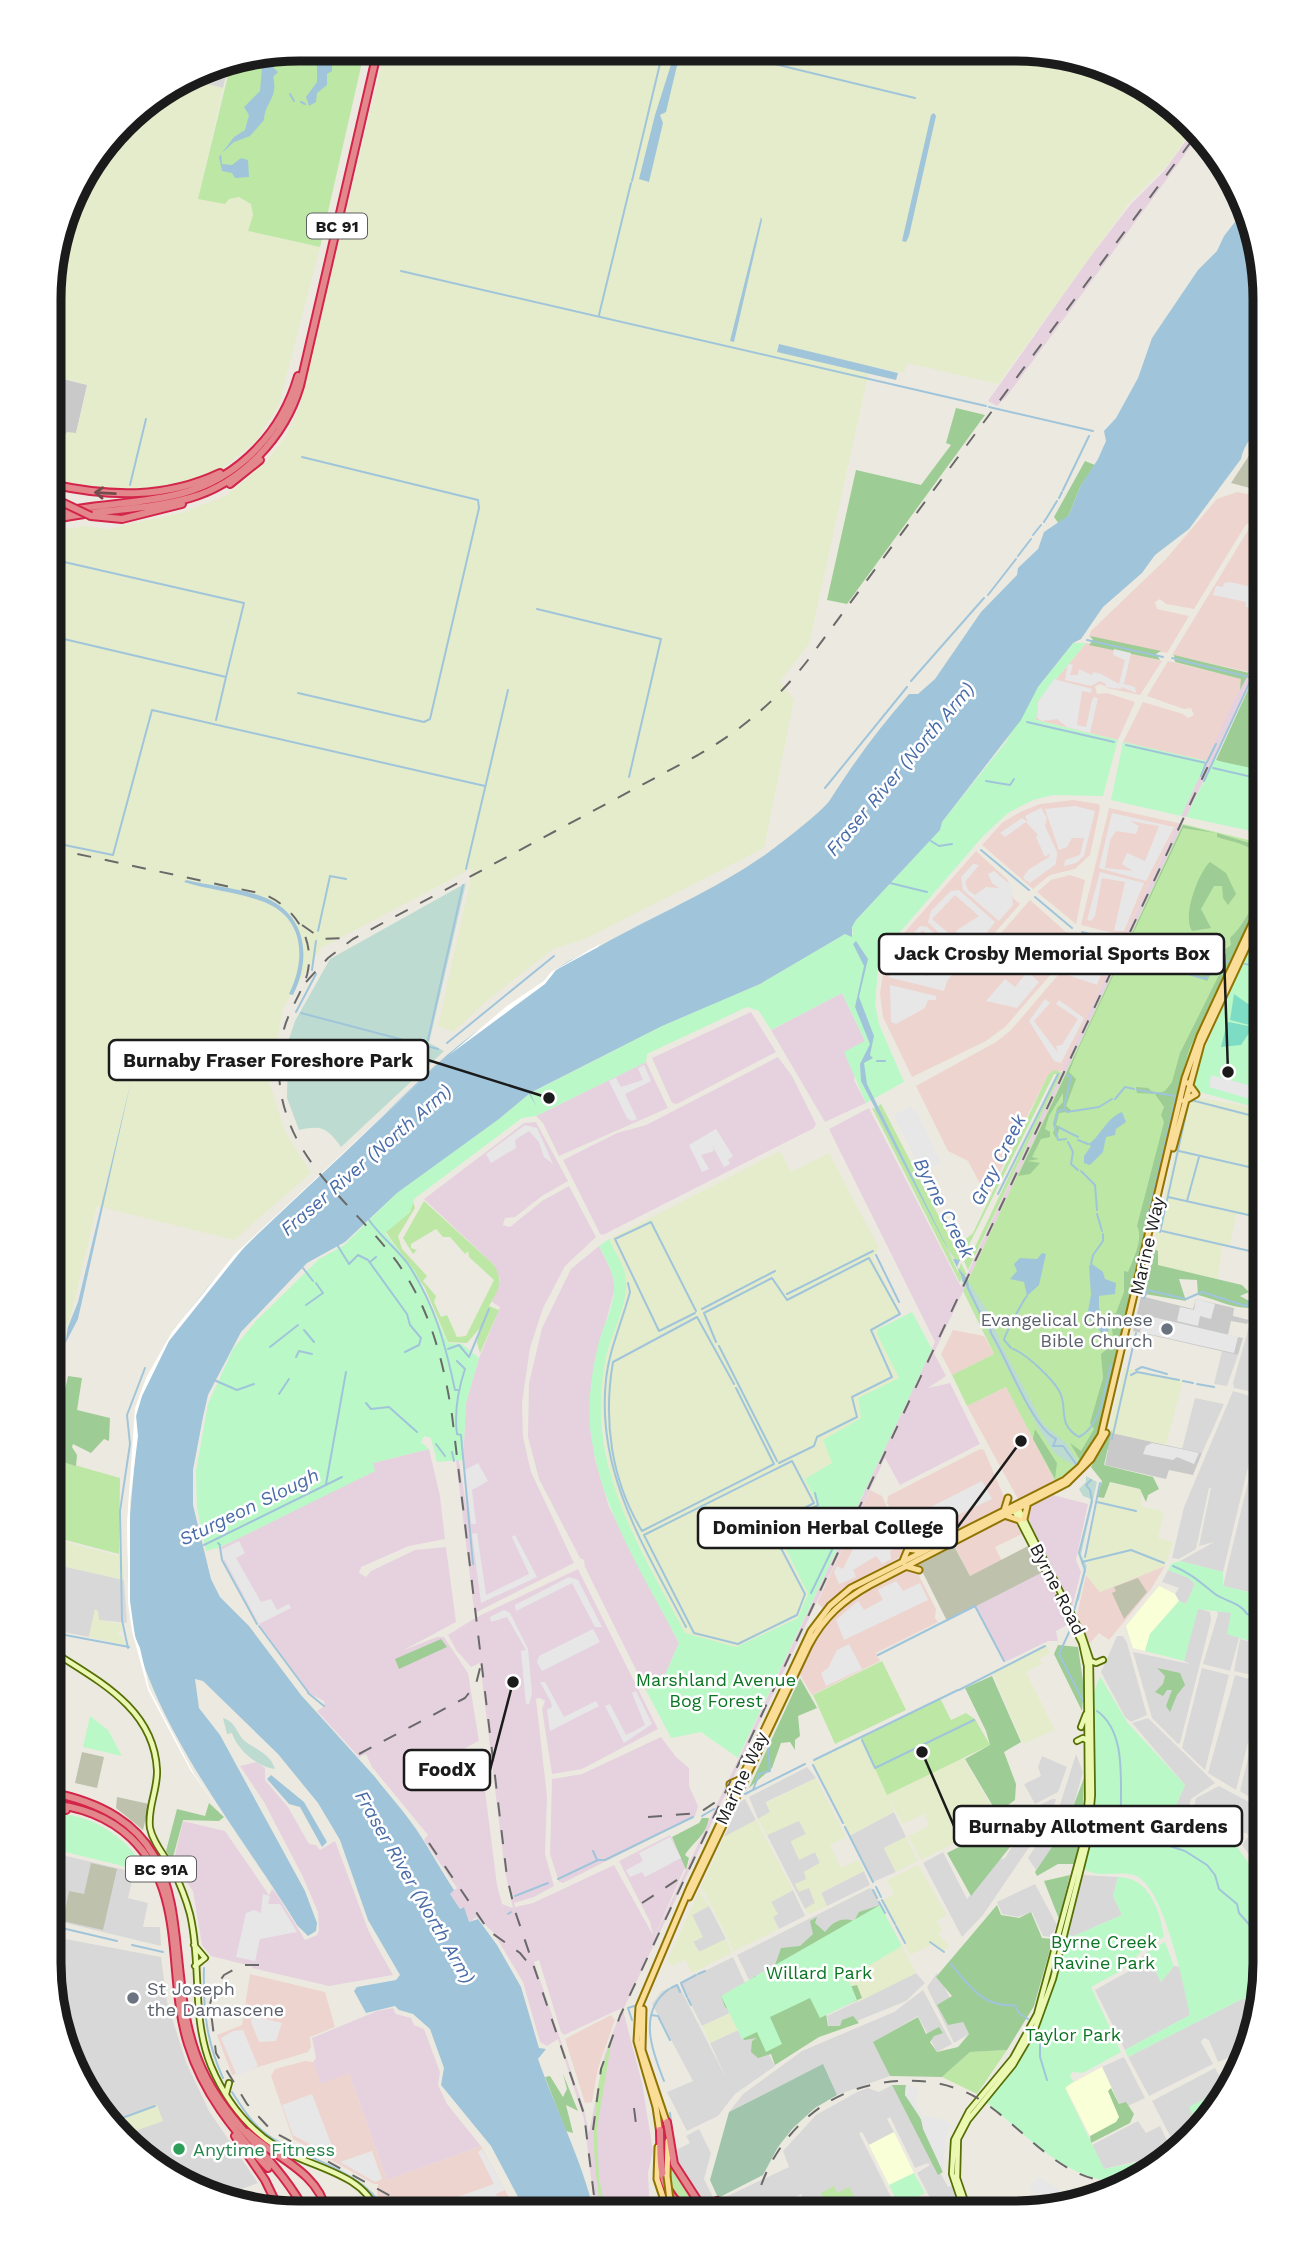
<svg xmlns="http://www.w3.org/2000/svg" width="1314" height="2262" font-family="'Work Sans',sans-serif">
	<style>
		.residential { fill: #d9d8d8 }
		.commercial { fill: #eed4ce }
		.industrial { fill: #e6d2df; fill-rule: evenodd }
		.education { fill: #f9ffd7 }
		.religious { fill: #c9c9c9 }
		.construction { fill: #bec1ac }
		.farmland { fill: #e5eccb }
		.grass { fill: #bde7a5 }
		.forest { fill: #9ecc95 }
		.wetland { fill: #bddbd1 }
		.cemetery { fill: #a1c5ac }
		.park { fill: #bbf8c8 }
		.pitch { fill: #7ddcc4 }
		.parking { fill: #e7e7e7; fill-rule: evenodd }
		.water { fill: #a0c5da }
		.pier { fill: #fff }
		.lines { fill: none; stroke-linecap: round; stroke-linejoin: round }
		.stream { stroke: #a0c5da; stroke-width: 2 }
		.secondary-casing { stroke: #556e06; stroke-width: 8 }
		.primary-casing { stroke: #907402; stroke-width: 9 }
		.motorway-casing { stroke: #d32549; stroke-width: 10 }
		.secondary { stroke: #ebf8b2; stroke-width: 4.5 }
		.primary { stroke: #fadd97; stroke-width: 5 }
		.motorway { stroke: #e4878c; stroke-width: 6 }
		.rail { stroke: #696969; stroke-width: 2; stroke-dasharray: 14 14; stroke-linecap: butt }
		.primary-bridge-casing { stroke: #907402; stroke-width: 9; stroke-linecap: butt }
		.motorway-bridge-casing { stroke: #d32549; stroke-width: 10; stroke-linecap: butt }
		.primary-bridge { stroke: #fadd97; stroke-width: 5 }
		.motorway-bridge { stroke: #e4878c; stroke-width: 6 }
		.oneway { stroke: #754c4e }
		.worship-dot { fill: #6b7280; stroke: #fff; stroke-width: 2.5 }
		.leisure-dot { fill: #2e9e5b; stroke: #fff; stroke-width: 2.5 }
		.labels { text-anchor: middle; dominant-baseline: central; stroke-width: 5; stroke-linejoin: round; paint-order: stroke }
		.shield { fill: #fff; stroke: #5f5f5f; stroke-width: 2 }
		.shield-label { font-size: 16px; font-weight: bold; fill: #1b1b1b }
		.street-label { font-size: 18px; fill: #1b1b1b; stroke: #fff }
		.worship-label { font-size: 18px; fill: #5b616d; stroke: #fff; text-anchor: end }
		.park-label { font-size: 18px; fill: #0c7523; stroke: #fff }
		.leisure-label { font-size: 18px; fill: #27864d; stroke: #fff; text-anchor: start }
		.water-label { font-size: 19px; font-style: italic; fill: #496ca8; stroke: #fff }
		.rim { fill: none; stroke: #1b1b1b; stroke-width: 9 }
		.leader { fill: none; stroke: #1b1b1b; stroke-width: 2.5 }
		.callout-dot { fill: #1b1b1b; stroke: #fff; stroke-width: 2.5 }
		.callout { fill: #fff; stroke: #1b1b1b; stroke-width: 2.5 }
		.callout-label { font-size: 19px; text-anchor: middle; font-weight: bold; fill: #1b1b1b }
	</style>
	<rect width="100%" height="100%" fill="#eceae0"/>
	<path class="residential" d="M229,63L223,88L186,79L204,68Z
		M1265,1295V1392L1262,1394L1234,1388L1233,1383L1248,1330Z
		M1222,1351L1238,1355L1227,1386L1214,1384Z
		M1233,1391L1264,1400L1223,1572L1180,1561L1214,1542L1199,1546L1211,1488H1209L1196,1549L1179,1559L1172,1558L1184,1507Z
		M1195,1398L1224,1404L1202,1453L1182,1449Z
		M1265,1411V1538L1254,1593L1223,1586Z
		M49,1563L124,1580L127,1623L99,1620L95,1610L89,1637L49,1629Z
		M1168,1570L1189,1578L1195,1584L1186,1604L1179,1601L1175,1594L1179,1588L1162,1582Z
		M1197,1608L1210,1612L1211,1620L1180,1743L1178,1744L1152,1718L1133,1652L1190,1664L1184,1661Z
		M1216,1609L1232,1613L1239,1638L1230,1671L1203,1664L1218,1614Z
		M1117,1636H1123L1127,1643L1147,1715L1131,1722L1125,1717L1101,1672Z
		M1240,1639L1265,1646L1264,1678L1234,1671Z
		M1202,1668L1229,1675L1205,1770L1182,1748Z
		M1235,1675L1263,1683L1236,1790L1208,1773Z
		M1265,1689L1264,1807L1240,1791Z
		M1148,1718L1215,1783L1191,1799L1189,1807L1192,1816L1186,1822L1176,1805L1185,1785L1132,1723Z
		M1076,1754L1083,1772L1066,1831L1036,1870L1028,1858L1058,1811Z
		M1042,1756L1067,1767L1058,1792L1035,1804L1024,1784L1041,1776L1038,1767Z
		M807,1767L816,1778L766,1802L770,1812L758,1819L749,1797Z
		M1219,1786L1264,1810V1858L1256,1864L1242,1845L1248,1837L1247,1833H1243L1237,1841L1221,1828V1818L1211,1822L1193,1811L1196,1798Z
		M745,1799L756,1820L724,1837L740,1802Z
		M1052,1799H1056L1055,1803L1038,1834L983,1915L962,1937L923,1863L943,1852L967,1899L998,1860L1005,1858L1016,1840L1007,1821Z
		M894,1812L906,1837L884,1848L896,1872L873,1882L849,1836Z
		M799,1820L806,1834L791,1842L799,1859L815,1852L820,1863L804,1872L807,1879L795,1885L809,1887L815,1903L805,1909L767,1835Z
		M49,1852L134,1872L128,1898L148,1903L143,1927H160L161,1946L49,1919Z
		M864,1871L870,1885L827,1906L821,1893Z
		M1083,1875L1118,1877L1113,1896L1122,1915L1074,1936L1066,1935Z
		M1035,1884L1057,1925L1051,1937L1043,1936L1032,1912L1018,1917L1002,1914L997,1902Z
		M870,1888L874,1890L880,1905L749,1980L737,1955Z
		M793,1890L805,1916L779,1929L773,1917L777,1914L771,1902Z
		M709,1906L726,1939L699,1952L693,1941L702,1937L692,1915Z
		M49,1936L161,1957L167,2002L186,2062L209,2111L258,2183L220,2197L189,2187L135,2151L62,2043L49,1962Z
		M1147,1952L1161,1982L1174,1966L1182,1967L1190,2015L1125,2050L1095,1990L1129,1971Z
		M733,1957L745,1983L722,1996L730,2013L702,2026L680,1983Z
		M916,1973L925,1983L906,2001L830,2032L827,2016Z
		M937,1973L969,2034L954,2043L927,1987Z
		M678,1984L726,2078L710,2043L738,2030L742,2039L757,2032L775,2066L735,2094L718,2116L687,2131L667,2092L693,2081L652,2004L662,1991Z
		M923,1990L952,2044L937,2052L918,2016L874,2042L890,2076L837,2095L822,2065L729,2112L743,2094L802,2051L894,2012Z
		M1244,1998L1254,2025L1248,2049L1218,2062L1209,2040L1204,2038L1201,2042L1213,2064L1149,2096L1128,2057Z
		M1124,2057L1145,2098L1128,2106L1119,2104L1102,2067Z
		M1215,2068L1228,2090L1213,2115L1177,2149L1152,2101Z
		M892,2085L948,2187L954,2185L964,2213H938L917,2173L930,2165L928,2163L915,2168L890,2117L887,2119L894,2132L869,2145L862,2132L859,2133L899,2213L831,2212L823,2197L807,2205L801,2194L789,2200L795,2212H723L717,2201L789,2167L783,2151L816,2115L857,2092L868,2088L879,2092Z
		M1138,2121L1146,2133L1160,2126L1173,2153L1104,2169L1092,2145Z
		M699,2129L711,2153L704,2179L713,2197L708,2201L700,2199L677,2162L678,2149L690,2143L686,2136Z"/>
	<path class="commercial" d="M1237,492L1257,496L1265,502V507L1245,526L1194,609L1166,604L1160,599L1155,602L1157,609L1189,616L1167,653L1089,637L1091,631L1166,559L1217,499Z
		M1265,514V633L1249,672L1172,655L1250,527Z
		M1086,643L1162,661L1140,695L1107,688L1101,684L1095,686L1097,694L1107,693L1135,702L1118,740L1036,720L1038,701Z
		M1168,661L1242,679L1240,691L1207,761L1123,742L1143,702L1183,714L1188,718L1194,715L1191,708L1184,709L1147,696Z
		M1073,800L1099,804L1100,808L1090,855L1075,869L1050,875L1033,889L982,845L1002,823L1020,812L1040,804Z
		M1109,808L1178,823L1125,936L1081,925Z
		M976,851L1008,880L1013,898L1020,904L972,959L971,966H979L980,957L1030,900L1066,932L1074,934L1059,965L1005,1027L986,1041L912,1077L883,1017L880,994L884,967L898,940Z
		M1070,875L1085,880L1076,924L1037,892L1051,880Z
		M1079,935L1104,943L1112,965L1063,1070L1048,1075L987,1197L968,1161L948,1151L916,1086L996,1042L1011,1030L1059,974Z
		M953,1330L984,1336L994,1354L952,1375L941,1354Z
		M1006,1387L1055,1481L1018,1499L967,1406Z
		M980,1449L984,1450L1005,1499L1002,1509L921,1548H913L887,1503L888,1496Z
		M870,1490L882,1496L905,1548L904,1555L851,1584L824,1609L817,1603Z
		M1006,1518L1016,1521L1024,1533L995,1547L1002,1561L970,1576L954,1545Z
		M1165,1566L1151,1589L1109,1640L1099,1633L1088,1645L1076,1620L1086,1575L1100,1592Z
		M908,1569L917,1572L936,1609L935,1618L938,1622L876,1653L880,1661L812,1695L799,1673L825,1624L853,1599Z
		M250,1974L325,1992L335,2027L310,2037L311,2047L308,2052L232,2075L217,2035L242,2025Z
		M611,2015L615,2020L598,2068L592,2102L585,2103L565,2039Z
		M305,2061L313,2062L321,2083L349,2073L387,2180L481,2146L517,2212L387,2211L377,2196L378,2184H374L293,2139L271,2076L275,2069Z"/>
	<path class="industrial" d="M1193,131L1197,138L1007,396L997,406L988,401L1090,257L1131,204L1164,171Z
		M1265,633V651L1254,676L1186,817L1181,816Z
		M1178,823L1183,824L934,1353L946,1376L928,1388L950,1383L980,1444L900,1485L885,1458L623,2010L642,2083L653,2151L648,2173L650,2212H595L584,2119L558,2039L547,2046L540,2042L523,1982L493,1932L476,1917L469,1923L463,1907L460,1909L449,1893L457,1888L424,1840L428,1835L372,1767L366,1754L359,1757L317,1711L325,1706L324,1701L310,1694L258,1623L224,1562L221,1547L373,1463L429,1449L440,1496L445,1539L409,1546L361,1567L359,1573L366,1577L371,1571L415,1550L446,1547L456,1622L404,1650L437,1637H444L468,1673L479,1741L432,1765L423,1766L420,1772L427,1775L473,1750L480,1751L497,1885L502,1904L513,1908L505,1872L480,1663L471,1667L456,1650L448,1635L475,1618L446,1379L468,1517L463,1460L466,1403L479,1358L500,1307L492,1302L500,1280L494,1265L424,1199L524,1123L536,1122L568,1181L542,1196L515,1217L505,1218L503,1225L510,1227L542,1201L569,1186L596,1237L565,1266L543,1308L530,1348L522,1403L523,1437L531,1472L574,1563L477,1612V1617L578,1569L658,1729L582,1769L552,1774L542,1709L545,1701L540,1698L536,1699L547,1796L545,1854L554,1886L534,1897L514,1903L515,1907L533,1903L614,1865L653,1935L650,1922L619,1861L670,1835L686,1865L652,1942L935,1342L829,1129L869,1108L961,1287ZM539,1960L561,2032L564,2035L622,2008L604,2056L589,2133L584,2109L534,1962Z
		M842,993L865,1041L854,1080L866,1103L825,1122L771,1030Z
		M751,1012L776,1052L677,1104L672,1103L652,1058Z
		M778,1057L792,1076L816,1124L814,1128L603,1235L600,1234L563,1160L617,1133L646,1125Z
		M646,1062L668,1108L559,1156L543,1123L536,1116Z
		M599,1246L612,1272L615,1288L595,1362L591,1391L590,1424L595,1459L609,1507L679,1643L662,1682L646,1690L585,1567L584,1560L580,1558L539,1479L528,1437L529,1383L542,1328L571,1269Z
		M1053,1495L1088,1504L1076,1560L1081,1572L1071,1611L1025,1516L1029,1508Z
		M1044,1571L1071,1623L1056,1631L1058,1641H1048L1005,1662L976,1606Z
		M661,1737L676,1757L689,1768V1786L698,1806L695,1816L563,1883L559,1882L550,1854L552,1779L582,1774Z
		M256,1762L265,1768V1780L288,1807L309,1844L316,1845L320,1850L335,1841L369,1932L393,1975L329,1986L252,1968L253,1964H243L211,1956L202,1945L193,1891L173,1863L183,1821L225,1831L269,1895L272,1889L276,1893L305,1940L317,1935L319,1930L318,1912L302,1875L264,1802L240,1766Z
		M393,2008L396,2014L411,2018L414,2025L424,2029L440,2072L438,2085L447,2104L481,2146L387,2180L349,2073L321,2084L313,2062L316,2058L312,2038L377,2011Z"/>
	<path class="education" d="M1159,1586L1175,1594L1179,1601L1150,1634L1145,1651L1133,1648L1126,1626Z
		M1102,2067L1126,2119L1090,2136L1065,2087Z
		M894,2132L914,2173L889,2185L869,2145Z"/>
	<path class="religious" d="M51,376L87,385L76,433L63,438L58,457L51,456Z
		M1141,1296L1193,1309L1196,1299L1234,1308L1233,1316L1249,1320L1247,1324L1231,1321L1228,1335L1243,1338L1238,1355L1133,1331Z
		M1108,1432L1202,1453L1193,1475L1169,1470L1166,1479L1105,1465L1108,1450L1101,1448Z"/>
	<path class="construction" d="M1265,425V492L1231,483L1250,454Z
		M1030,1545L1043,1572L947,1621L919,1565L954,1546L970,1576Z
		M1138,1578L1147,1592L1124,1619L1112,1593L1116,1591L1114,1587Z
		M82,1752L104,1757L97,1788L75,1783Z
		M117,1797L149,1804L143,1830L116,1808Z
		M91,1863L117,1869L103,1930L63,1921L69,1891L84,1894Z"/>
	<path class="farmland" d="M385,50L1063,54L1179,111L1192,130L1169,163L1130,202L998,384L907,363L904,373L870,366L809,644L780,681L794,700L764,848L585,939L553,949L489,999L453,1032L438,1026L473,868L321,948L283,1008L269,1081L285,1132L311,1173L234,1240L97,1206L71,1315L59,1342L50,1340L51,531L85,526L108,529L184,512L227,495L267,461L286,436L300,406Z
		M229,63L198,199L239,197L251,204L253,215L248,231L320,247L279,405L256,441L227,465L198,479L152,489L99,488L55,479L63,438L67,432L76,433L88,385L51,375V267L75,188L134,111L186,79L223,88Z
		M1194,1097L1241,1105L1265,1114L1260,1128L1265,1130V1159L1257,1157V1139L1250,1165L1265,1169V1220L1237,1214L1229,1247L1222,1246L1218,1279L1149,1264L1184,1110L1188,1100Z
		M780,1151L791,1172L829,1153L879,1248L873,1257L901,1313L878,1329L899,1378L858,1398L861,1418L824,1440L832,1463L818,1504L775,1530L808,1594L800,1616L736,1647L685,1634L621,1509L610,1474L601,1411L602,1383L605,1361L624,1295L609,1239Z
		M1124,1368L1183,1380L1166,1445L1108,1432Z
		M1110,1483L1142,1490L1141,1506L1164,1512L1158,1538L1173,1542L1165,1566L1100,1592L1086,1575L1089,1565L1084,1559L1098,1499H1104Z
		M50,1538L123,1557L124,1580L49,1563Z
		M95,1609L98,1611L99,1620L121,1624L122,1630L117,1634L124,1638L125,1645L89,1637Z
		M1047,1645L1050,1653L1039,1659L1042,1664L1026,1672L1055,1730L1023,1744L992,1672Z
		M861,1738L887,1795L963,1758L1000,1821L921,1860L908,1836L929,1826L925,1814L902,1824L887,1795L894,1812L849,1836L812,1762Z
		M816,1778L846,1837L830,1845L841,1868L858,1860L864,1871L821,1892L827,1906L810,1914L805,1909L815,1903L809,1888L799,1892L795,1884L806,1879L804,1872L820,1863L815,1852L799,1860L791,1841L806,1834L799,1821L767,1835L758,1819L770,1812L766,1803Z
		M756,1820L793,1890L771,1902L778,1914L773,1917L779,1929L734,1951L702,1888L700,1893L709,1906L692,1915L703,1937L693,1942L699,1952L726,1939L732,1953L692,1973L685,1959L672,1966L667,1961L724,1837Z
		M906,1837L918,1861L896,1872L884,1848Z
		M918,1865L947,1915L937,1921L942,1931L938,1935L949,1945L944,1951L933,1944L910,1955L882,1901L894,1894L887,1880Z
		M902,1946L916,1973L858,2002L847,1979Z
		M730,2013L738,2030L710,2043L702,2026Z
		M157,2105L163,2121L124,2135L114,2120Z"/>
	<path class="grass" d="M300,49H365L320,247L248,231L253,215L251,204L239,197L229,199L225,204L198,199L231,63Z
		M1183,824L1265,844V889L1183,1075L1100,1433L1076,1467L1055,1481L1006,1387L967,1406L952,1375L994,1354L963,1291Z
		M1054,1070L1061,1072L1060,1076L968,1270L964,1261L972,1253L1058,1074H1054L962,1259L957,1246L973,1233L1048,1075Z
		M881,1104L956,1250L960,1260L956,1262L944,1242L958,1272L961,1263L967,1275H962L960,1283L872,1108L876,1109L929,1211L881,1114L878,1106Z
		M413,1201L415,1208L398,1236L402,1249L427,1276L423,1281L436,1296L434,1302L441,1317L447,1315L457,1337L466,1336L494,1280L469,1257L468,1251L465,1254L450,1237H443L436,1229L411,1244V1248L417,1250L413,1254L403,1238L424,1201L494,1265C504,1282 498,1291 489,1306L499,1310L480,1353L477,1343L480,1328L467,1343L448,1342L425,1288L386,1232L410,1212Z
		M50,1458L120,1478L119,1554L50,1536V1506L62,1513L64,1508L53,1504V1496H50Z
		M882,1661L906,1710L835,1744L813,1695Z
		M940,1698L951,1720L966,1713L975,1719L990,1745L887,1795L861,1738Z
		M612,2038L597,2129L599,2179L606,2212H602C590,2155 590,2092 612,2038Z
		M1007,2050L977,2094L942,2077L970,2052Z
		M662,2122H665L673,2167L703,2212C656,2212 665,2153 662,2122Z
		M834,2186L837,2193L849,2187L856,2200L831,2212L821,2193Z"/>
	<path class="forest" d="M956,408L985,415L847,604L827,600L856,470L921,485L951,445L946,443Z
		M1085,461L1095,465L1080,487L1069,515L1059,524L1054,517Z
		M1090,636L1161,651L1156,654L1160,660L1089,645L1093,640Z
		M1174,655L1249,673L1240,690L1241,679L1175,662Z
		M1253,679L1265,682L1261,701L1265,703V777L1216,760Z
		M1183,825L1215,833L1183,828L1077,1052L1069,1072L1076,1079L1066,1106L1072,1111L1059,1113L1056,1125L1060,1127L1056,1138L1053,1133L1056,1126L1053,1124L1057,1108L1063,1102V1093L1049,1116L1045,1129L1050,1132V1137L1041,1139L1032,1157L1039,1159L1027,1161L1040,1163L1030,1174L1018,1176Z
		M1217,833L1265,848V888L1189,1050L1180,1082L1099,1430L1080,1460L1070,1443L1081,1451L1094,1429L1090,1423L1103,1378L1101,1354L1114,1343L1110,1315L1116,1313L1124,1292V1271L1128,1272C1133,1259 1144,1239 1137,1226L1164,1122L1161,1115L1164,1107L1155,1094L1137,1093L1136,1087L1148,1088L1155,1094L1165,1091L1172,1082L1180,1053L1226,961L1214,967L1207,981L1184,971L1191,970L1202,976L1211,959L1223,956L1226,960L1223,951L1231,945L1230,938C1245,926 1274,873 1258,854C1249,844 1229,841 1217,837Z
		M1210,862L1226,873L1236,894L1228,905L1223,898L1222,886H1214L1201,909L1211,928L1192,931C1182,917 1198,873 1210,862Z
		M1154,1249L1158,1251V1265L1242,1285L1249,1292L1240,1296L1251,1302L1249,1308C1231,1308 1215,1299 1198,1295L1197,1280L1179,1279L1186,1301L1145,1294Z
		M68,1376L82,1378L77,1410L110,1418L109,1441L104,1439L91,1453L73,1444L72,1447L77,1455L76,1466L50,1458Z
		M1035,1429L1057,1463L1055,1479L1033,1439Z
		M1112,1430L1104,1465L1153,1477L1159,1489L1148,1495L1146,1502L1140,1489L1110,1482L1104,1498L1097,1497L1102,1481L1091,1467Z
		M441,1639L447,1647L399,1669L395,1659Z
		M1058,1645L1078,1647L1084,1688L1082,1711L1054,1654Z
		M1157,1668L1180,1673L1185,1685L1177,1695L1170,1712L1166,1706L1172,1690H1167L1163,1696L1155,1692L1163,1684L1165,1676Z
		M992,1676L1021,1742L1004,1752L1016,1784L1015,1800L997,1813L965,1759L990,1745L986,1731L965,1688Z
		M800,1678L817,1708L798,1716L800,1736L795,1740V1750L790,1742L781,1743L772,1768L749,1788Z
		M1084,1778L1082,1837L1074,1864H1058L1037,1876L1035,1872L1065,1828Z
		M209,1803L224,1817L219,1821L183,1820L172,1861L166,1851L177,1809L205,1816Z
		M702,1818H709C706,1836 692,1843 685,1855L689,1858L686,1870L672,1837L699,1823Z
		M1006,1823L1018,1837L971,1896L947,1853Z
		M1070,1875L1059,1919L1044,1881Z
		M880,1905L884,1913L848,1977V1987L857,1985L862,1998L826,2014L828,2026H840L842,2020L853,2016L859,2023L819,2037L775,2065L771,2054L758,2058L751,2052L752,2041L757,2038L744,2040L733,2013L725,2007L721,1996L739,1989L755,1976L762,1977L775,1965L781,1948L800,1946L813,1934L810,1921L817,1917L815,1923L825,1932C833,1922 841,1917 854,1921L859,1912Z
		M997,1905L1001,1915L1019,1918L1031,1912L1042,1938L1053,1939L1034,2006L1007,2050L970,2052L942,2077L890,2076L873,2042L918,2017L926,2034L939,2027L943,2033L934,2036L930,2042L937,2052L958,2047L969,2034L963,2022L948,2025L937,2005L952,1996L936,1977Z
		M563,2074L578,2111L566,2105L573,2133L566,2131L545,2077L550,2076L563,2097L567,2089Z
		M892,2085H906L905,2095C922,2112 932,2148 943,2172L938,2175Z
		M1111,2088L1119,2104L1126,2102L1134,2114L1130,2123L1091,2143L1090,2136L1116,2122L1119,2117L1108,2091Z"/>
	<path class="wetland" d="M466,883L429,1043L444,1051L341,1147C327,1128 322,1125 299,1130L287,1098L288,1042L295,1021L330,959Z
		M970,1284L990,1315L1001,1345L1043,1424L1066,1443L1078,1462L1075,1466L1055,1454L1039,1429L966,1288Z
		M1086,1476L1097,1482L1081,1555L1087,1566L1079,1600L1077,1602L1084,1568L1079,1552L1091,1499L1083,1496L1079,1489L1086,1482Z
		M223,1718C237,1722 237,1736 246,1742C256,1749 271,1755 275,1769C258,1767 237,1750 232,1733L227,1734Z"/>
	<path class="cemetery" d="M823,2064L837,2095L815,2108L793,2128L778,2147L763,2175L718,2198L710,2180L729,2112Z"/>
	<path class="park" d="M1073,643H1086L1038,701L1036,720L1118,740L1103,796L1053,795L1033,800L1008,813L984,835L894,939L878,970L875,1004L879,1024L904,1082L866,1103L844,1052L865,1041L842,993L771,1030L759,1011L747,1007L647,1054L646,1062L536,1116L522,1118L414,1199L410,1212L385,1233L415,1271L448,1343L462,1344L479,1358L466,1403L463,1460L437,1462L431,1438L424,1436L421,1442L429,1449L373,1463L375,1471L221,1547L206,1551L197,1508L196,1471L208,1404L233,1349L256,1321L319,1259L343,1246L397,1193L499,1119L529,1094L662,1026L760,984L845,934L853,935L852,927L856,920L940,830L942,822L1005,743L1038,687Z
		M1123,742L1207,761L1181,816L1111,800Z
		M1214,760L1265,771V834L1186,817Z
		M1247,952L1265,957V1110L1196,1091L1192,1078Z
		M609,1239C614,1250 622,1262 625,1273C631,1303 610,1334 605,1362C602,1377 601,1394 601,1410C602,1492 648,1562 685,1633L736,1647L798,1618L808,1594L775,1527L818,1504L805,1479L832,1463L823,1440L861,1418L858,1398L899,1378L877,1334L878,1329L912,1312L932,1349L738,1758L701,1732L671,1738L646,1690L662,1682L679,1643C643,1574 598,1506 590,1427C588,1399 592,1368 599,1342C604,1324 615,1304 614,1285C613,1271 605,1258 599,1246Z
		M1180,1561L1223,1572V1586L1253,1593L1258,1577L1265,1578V1646L1227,1634L1231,1613L1198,1609L1184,1661L1145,1651L1150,1634L1179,1601L1186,1604L1195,1584L1189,1578L1168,1570L1171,1564Z
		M1100,1676L1127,1722L1185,1785L1176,1805L1184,1821L1192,1816L1233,1841L1264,1885V1979L1254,2025L1244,1998L1128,2057L1125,2050L1190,2015C1184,1986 1164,1888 1136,1876C1120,1869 1098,1880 1083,1868L1093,1820V1695Z
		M90,1716L108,1730L122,1756L83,1747Z
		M49,1814C83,1811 118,1831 138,1858L135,1869L49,1848Z
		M1118,1877C1149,1877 1160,1910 1164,1937L1147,1946L1122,1970L1091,1987L1121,2052L1083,2073L1072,2072L1070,2077L1074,2081L1065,2088L1104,2169L1170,2156C1101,2220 1038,2145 985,2101C1035,2040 1046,2011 1066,1935L1074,1936L1122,1915L1113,1896Z
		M880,1905L902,1946L848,1978L857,2000L820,2018L810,1998L770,2017L782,2044L766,2052L757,2032L742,2039L721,1996Z
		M1165,1942L1174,1966L1161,1982L1147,1952Z
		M1224,2089L1226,2093L1213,2115L1199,2127L1189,2107Z
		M914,2173L925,2193L899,2206L889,2185Z"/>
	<path class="pitch" d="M1234,994L1251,1006L1253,1026L1230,1020Z
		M1227,1023L1229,1022L1253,1027L1241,1045L1221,1047Z"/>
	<path class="parking" d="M1230,582L1265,590V601L1254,599L1252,608L1246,607V602L1213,595L1216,586L1223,587L1224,583Z
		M1114,649L1131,653L1124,684L1135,687L1136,693L1122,687L1121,689L1105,687L1106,684L1100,681L1091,686L1065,680L1068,664L1073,665L1070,675H1078L1079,669L1092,675L1093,672L1101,674L1119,684L1125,660L1113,655Z
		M1054,679L1092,689L1091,693L1082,691L1077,725L1086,727L1092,700L1094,697L1098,698L1090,733L1067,727L1057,719L1042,721L1037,718L1038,702Z
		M1075,806L1095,811L1084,856L1076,863L1064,866L1065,860L1080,855L1084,838H1072L1067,847L1059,850L1045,809Z
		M1041,808L1047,818L1045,826L1057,852L1056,864L1030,883L1023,878L1028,870L1049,857L1050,853L1045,857L1036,837L1038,835L1026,822L1005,837L1000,833L1022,818L1028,822L1025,816Z
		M1112,813L1174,827L1146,881L1099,868ZM1130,821L1159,826L1145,861L1127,853L1122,864L1133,871L1105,868L1110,840L1116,831L1136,834L1139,826Z
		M973,864L979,865L965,882L968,890L975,895L986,887L999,888L992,883L988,874L994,871L1011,885L1013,905L999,921L963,890L961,877Z
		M1100,872L1144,883L1124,931H1114L1125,882L1102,878L1095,916L1091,921L1087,920Z
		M959,890L995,922L976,947L948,942L928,922L931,911L951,891ZM955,895L979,916L957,930L954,938L932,919Z
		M920,926L927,927L934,933L931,936L922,930L894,968L928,976L950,945L972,949L947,981L944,991L888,977L894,973L890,968L896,954Z
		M1084,938L1103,943L1108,958L1097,985L1068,975Z
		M1019,964L1039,982L1017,1008L986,1001L1005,979L1015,987L1024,976L1014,967Z
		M890,985L936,996V1000H928L925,1008L896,1024L891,1022Z
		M1045,999L1050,1003L1034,1021L1058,1053L1056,1046L1062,1045L1078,1019L1056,1004L1059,1000L1084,1018L1061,1063L1054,1061L1029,1021Z
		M644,1065L651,1081L625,1094L637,1119L632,1121L627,1118L609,1081L616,1078L621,1087L643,1080L638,1068Z
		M1211,1075L1263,1089L1260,1102L1209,1087Z
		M911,1106L914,1111L916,1110L941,1163L922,1172L893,1115Z
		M525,1125L537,1128L553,1164L544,1157L539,1142L529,1131L515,1140L516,1148L491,1163L486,1154Z
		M716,1129L733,1156L728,1160L730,1164L724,1167L712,1145L714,1151L701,1155L709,1169L702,1172L689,1145Z
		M1196,1299L1215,1304L1211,1319L1200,1316L1198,1326L1177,1321L1180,1307L1194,1310Z
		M1144,1315L1238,1337L1234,1353L1140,1332Z
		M1152,1443L1186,1450L1199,1453L1194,1464L1177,1457L1173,1460L1143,1454L1146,1446Z
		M478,1463L488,1481L472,1490L476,1524H471L465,1470Z
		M982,1481L992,1499L940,1523L945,1530L941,1532L933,1535L931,1527L908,1541L899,1523Z
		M890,1524L898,1541V1547L890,1551L891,1559L882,1564L876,1556L853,1570L856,1577L839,1584L834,1572L837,1566L843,1569L857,1541L851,1535L858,1531L861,1537Z
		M477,1533L486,1595L529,1574L512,1537L515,1535L537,1577L481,1603L472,1534Z
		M239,1541L245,1553L236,1558L261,1602L271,1599L277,1610L289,1604L291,1608L259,1624L222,1555L221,1550Z
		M569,1577L578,1580L602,1627H595L572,1583L516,1611L515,1605Z
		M896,1581L903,1591L920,1583L928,1600L844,1640L836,1620L858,1601L864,1610L883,1600L878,1590Z
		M504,1610L510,1613L528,1649L532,1694L529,1704H526L521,1651L526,1650L507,1617L491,1622L490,1617Z
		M593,1629L600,1642L542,1671L537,1662L539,1656Z
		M849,1644L862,1669L826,1686L821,1673L828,1668L837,1650Z
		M540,1682H545L564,1717L596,1701L599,1706L550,1731L547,1710L552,1707L551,1702Z
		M636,1691L652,1724L624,1743L605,1706L610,1704L626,1735L638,1729L645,1725L632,1693Z
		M670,1837L681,1858L645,1877L642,1872L630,1877L626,1870L643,1861L639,1853Z
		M263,1894L270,1896L268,1904H280L297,1932L260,1939L255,1961L236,1957L246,1913L254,1910L261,1913Z
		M253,2012L257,2013V2017L282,2023L276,2041L259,2042L251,2022Z
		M243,2030L258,2066L237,2076L221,2038L233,2031Z
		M906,2085L919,2088L916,2103L923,2116L942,2119L952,2125L946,2137L943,2172L923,2129L921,2119L905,2095Z
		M312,2094L335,2154L331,2156L293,2135L282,2105Z
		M482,2149L505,2190L496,2194L502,2211H430L429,2207L494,2184L478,2152Z
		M372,2151L382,2179L375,2182L340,2162Z
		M1039,2177L1060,2190L1061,2198L1055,2206L1051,2207L1031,2192V2186Z"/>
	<path class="water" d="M675,52L680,53L666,112L660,115L663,123L649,182L639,179L655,115Z
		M329,54L332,58V71L327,74V85L317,93L316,102L309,106L306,97L317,82V61Z
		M272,66L278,72L273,77C279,97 264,104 264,120L250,136L234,142L221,154L222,164L232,165L241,158L248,160L249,177L235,178L232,173L222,171L219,157L234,137L245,130L249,115L244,107L260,91L262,68Z
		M934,113L936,116L909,236L906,242L902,241L931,115Z
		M1245,209L1252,219L1265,300V414C1259,429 1243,444 1241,459L1189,529L1155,555L1142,573L1103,607L1081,639L1073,643L1038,687L1021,720L942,822L940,830L856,920L852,927V937L845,934L760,984L662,1026L530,1093L537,1107L529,1094L499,1119L397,1193L345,1242L307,1263L241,1332L208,1395L203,1417L193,1470V1505L211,1579L220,1597L249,1626L301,1695L375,1777C388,1794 403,1810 416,1829C429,1848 441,1870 454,1890L450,1894L460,1909L464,1907L469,1922L478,1919L497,1945L521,1987L539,2048L546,2049L538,2059C556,2110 582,2160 594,2212H526L491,2146L441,2085L444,2068L430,2029L413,2014L399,2010L395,2006L366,2013L354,1991L357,1987L396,1980L400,1975L368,1920L340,1840L318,1803L278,1754L203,1681L195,1679L199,1708L220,1735L305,1891L317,1923L316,1931L308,1936L297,1925C239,1830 139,1711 129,1600C123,1536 138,1473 136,1409C169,1311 251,1239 325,1171C367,1133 405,1092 447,1055C477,1029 511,1009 542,984C547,981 549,976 553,972C565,961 585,954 600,946C657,914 716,890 769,852C781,843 823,811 830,800C854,762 879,728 909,694H918L935,679L981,612L1017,575L1018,568L1038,549L1044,532L1069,515L1080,487L1098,459L1106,441L1104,431L1116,418L1138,378L1152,338L1198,270L1217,251L1224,236Z
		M761,217L762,220L734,342L730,341Z
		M779,344L898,373L896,380L777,352Z
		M186,880C211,886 242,888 266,898C308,916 311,960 293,995L289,994C306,960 305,918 264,902C238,892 209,890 184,882Z
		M856,941L868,959L859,997L874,1036L870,1055L873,1058L864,1063L867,1084L953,1259L960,1260L957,1267L968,1279L969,1288L962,1281L961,1275L861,1081L860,1064L870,1044L855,1007L864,966L853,944Z
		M131,1081L78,1319L65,1344L68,1327L78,1302Z
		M1122,1112L1126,1122L1116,1129L1115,1135L1106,1137L1103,1152L1090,1165L1084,1163V1156L1091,1146L1088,1144C1099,1139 1106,1118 1122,1112Z
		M1042,1253L1046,1254L1039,1285L1027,1296L1024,1282L1010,1279L1017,1271L1014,1264L1020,1258L1037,1259Z
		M1092,1264L1103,1272L1105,1279L1116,1283L1115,1294L1099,1296V1308L1109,1330L1104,1336L1087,1316L1091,1295L1089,1266Z
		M271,1775L304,1802L327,1842L322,1847L300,1807L289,1804L267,1779Z"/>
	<path class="pier" d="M600,944L598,947L556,970L545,984L449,1055L507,1006L544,981L551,972Z
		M447,1056L245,1246L169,1341L142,1396L136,1416L138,1436L130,1501V1601L135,1637L140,1648L149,1688L194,1774L224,1817L191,1771L148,1690L132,1631L128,1603L127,1523L135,1408L146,1378L172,1332L234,1255Z"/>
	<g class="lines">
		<path class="stream" d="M331,57L342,52
			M753,57L755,52
			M754,59L915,98
			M290,94L294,101
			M301,102L305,104
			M632,181L663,51
			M401,271L986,406
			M599,315L631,183
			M989,407L1093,431
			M130,485L146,419
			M1063,490L1089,436
			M1059,498L1062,492
			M1046,519L1057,501
			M1044,522L1045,520
			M1033,535L1041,525
			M1018,556L1031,539
			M51,559L244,603L226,677
			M988,595L1016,559
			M537,609L661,639L629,777
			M51,636L226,677L216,720
			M1087,640L1163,657
			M1172,658L1249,677
			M1252,678L1265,681
			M911,681L984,598
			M298,693L424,722L430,719L479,508L478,500L302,457
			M1027,722L1114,742
			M1126,745L1206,763L1201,776
			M1207,762L1216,744
			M1213,768L1265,780
			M986,781L1010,785L1014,779
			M1204,781L1261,658
			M825,788L907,687
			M931,841L939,846L952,844
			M50,842L113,855L152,710L485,786
			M981,850L1029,890
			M466,869L508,690
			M890,883L927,892
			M1035,897L1072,928
			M318,931L330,876L346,879
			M1082,932L1121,942
			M1131,946L1134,951L1128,964L1133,971C1144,975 1150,970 1161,969C1178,969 1192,976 1206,979L1214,962L1231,961
			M1245,964L1265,967
			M312,970L316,941
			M296,1012L316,974
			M301,1013L438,1049
			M428,1040L463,885
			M447,1043L554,956
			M877,1061H885
			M1137,1090L1176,1096
			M1115,1099L1125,1087L1134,1089
			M1191,1100L1261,1118L1263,1116
			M1064,1108L1071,1077L1067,1075
			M1064,1109L1067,1112L1099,1107L1112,1099
			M1063,1110L1058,1111L1054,1124L1058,1140L1066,1139
			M1058,1127L1078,1137
			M1078,1140L1088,1144
			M1068,1142L1073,1152L1071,1164L1078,1170
			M1179,1151L1249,1167
			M1252,1168L1265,1171
			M1081,1171L1095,1185L1097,1210
			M998,1194L1058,1074
			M1168,1197L1262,1218
			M1187,1201L1199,1157
			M1097,1214L1102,1231
			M369,1220C380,1236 396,1248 408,1264C435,1305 445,1343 455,1390H458
			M1145,1230L1176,1096
			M1162,1231L1263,1254
			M1160,1232L1189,1100
			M336,1243L349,1264L358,1255L368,1260L407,1314L410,1325L421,1338L419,1345L405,1352
			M876,1255L899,1302
			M370,1262L376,1257
			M1091,1264L1093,1255L1103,1241V1234
			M303,1268L313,1281
			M1264,1270L1265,1269
			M1258,1282L1263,1273
			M628,1283L630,1292C622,1322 609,1350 606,1380C596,1473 645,1548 686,1627
			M967,1286L982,1317L989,1320L991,1333C1008,1360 1031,1426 1056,1439L1053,1446H1063L1076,1464
			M1254,1293L1257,1285
			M787,1294L873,1251
			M1144,1298L1148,1290L1186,1299L1202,1292L1246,1306L1253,1296
			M306,1305L323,1293L316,1283
			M702,1309L775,1271
			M695,1313L659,1331L615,1239L651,1222L696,1311
			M304,1330L314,1342
			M1004,1340C1004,1337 1023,1300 1027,1296
			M1005,1341L1011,1348
			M716,1342L704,1313L772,1278L787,1300L869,1258L900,1314L871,1330L892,1377L852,1397L857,1417L817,1437L814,1446L779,1463
			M719,1346L777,1461
			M270,1347L298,1325
			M448,1349L459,1345L469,1357L489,1309
			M1013,1349C1025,1353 1056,1381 1061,1395C1067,1411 1058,1425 1079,1437C1102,1426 1104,1388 1111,1365
			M296,1357L299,1351L312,1354
			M457,1361L465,1369C458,1390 454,1411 457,1434L461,1435L473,1564
			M1136,1370L1142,1367L1167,1374
			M1131,1375L1137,1372L1179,1380
			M214,1380L237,1390L254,1384
			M1183,1381L1193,1383
			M734,1384L697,1317L613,1362C603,1420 611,1480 642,1531L774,1464L736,1388
			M1197,1384L1214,1387
			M279,1394L289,1379
			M366,1403L371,1409L389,1407L417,1432
			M1112,1439L1136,1333
			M436,1444L445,1456
			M452,1452L454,1461
			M326,1484L346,1372
			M1097,1502L1136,1511
			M798,1516L818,1505L815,1493
			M770,1526L814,1503L792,1461L644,1535L694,1633L738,1644L797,1615L805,1594L772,1531
			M218,1543L220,1545
			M204,1545L342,1477
			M220,1547L222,1560L257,1624
			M1085,1557L1100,1483
			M1082,1562L1131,1550L1164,1563
			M1173,1566C1191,1573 1201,1583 1215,1594C1225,1601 1241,1603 1247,1614L1265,1619
			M811,1593L844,1525
			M1074,1611L1085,1570L1079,1553L1092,1501L1090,1490L1086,1485L1091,1480
			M259,1626L308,1692
			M1071,1628L1059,1654L1083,1701
			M49,1632L129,1647
			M128,1648L122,1620L120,1511L130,1444L127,1415L145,1368
			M878,1655L975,1606L1004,1661
			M959,1690L1045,1646
			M308,1693L324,1706
			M1097,1711C1127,1732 1120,1782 1121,1814L1148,1839L1185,1851L1207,1865L1215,1875L1219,1889L1237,1904L1239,1913L1264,1941
			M862,1740L875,1768L974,1720
			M814,1760L958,1690
			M813,1765L843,1823
			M753,1790L759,1774L770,1771L768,1748
			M745,1794L805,1764
			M702,1816L714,1809
			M845,1827L873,1882
			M593,1851L597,1860
			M558,1879L598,1860H605L693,1817
			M876,1887L881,1897
			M873,1890L877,1898
			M515,1896L548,1883
			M882,1900L895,1924
			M879,1902L885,1913
			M508,1914L511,1912
			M49,1925L117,1941
			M896,1926L905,1943
			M930,1942L944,1952
			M132,1945L163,1952
			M951,1964C969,1986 984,2008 1015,2005L1019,2013L1028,2019
			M204,1968C203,2008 206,2041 223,2078
			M698,1974L705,1971
			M671,1988L677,1985L680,1992
			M687,1997L681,1983L696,1975
			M688,1999L691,2005
			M651,2015L658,2016L670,2040
			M632,2020L628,2008L634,2006
			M1040,2034V2057L1047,2080
			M664,2081C652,2051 637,2012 669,1989
			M232,2092C243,2109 254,2127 272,2138C309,2160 365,2172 385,2211
			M670,2113L674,2149
			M114,2121L155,2106"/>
		<defs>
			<path id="secondary" d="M1014,1510L1050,1580
				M49,1649C96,1680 154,1707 157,1770C158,1789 147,1809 150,1828C153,1843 165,1856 173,1870C180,1884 186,1899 190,1914C202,1965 191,2016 211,2066C225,2099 247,2128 277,2147C308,2167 364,2173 376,2211
				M1091,1661L1096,1663L1103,1660
				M1081,1727L1086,1714
				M1077,1741L1083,1738L1088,1741
				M194,1945L205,1958L195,1966
				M226,2094L229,2083
				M965,2213L952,2174L954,2140L969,2111L1013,2058L1037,2014L1084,1840L1088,1799L1087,1666L1082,1643L1059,1597
				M969,2213L957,2178L958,2139L968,2120L1013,2065L1036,2026L1053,1979L1088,1840L1092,1795L1090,1659L1082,1635L1017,1506"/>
			<path id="primary" d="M1184,1101L1196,1094L1188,1083
				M1173,1148L1201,1044L1265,907
				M1004,1511L1008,1498
				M1007,1516L1019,1520
				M1024,1519L1027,1506
				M903,1561L908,1549L921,1551
				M905,1566L919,1570
				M732,1797L730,1784L741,1779
				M689,1897L809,1645C824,1617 843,1600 870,1585L1067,1483L1091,1459L1106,1433
				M643,2009L642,2050L667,2124
				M660,2134L656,2107L637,2041L639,2007L690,1887L811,1631L830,1606L851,1588L1065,1480L1080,1467L1101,1435L1185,1078L1200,1036L1265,896
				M658,2147L657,2179L668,2212
				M667,2176L668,2141"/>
			<path id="motorway" d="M51,484C109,497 165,499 220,473
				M230,484L260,460
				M51,514C94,503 140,505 183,493C240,477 282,432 298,376
				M91,516L122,519L182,504
				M51,520C96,509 145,511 190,498C242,483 285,437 300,386L378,49
				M49,1792C219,1825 152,1960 202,2069C227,2124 278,2159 305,2211
				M49,1804C79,1806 109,1817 131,1838C188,1893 166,1975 188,2044C203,2093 234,2131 268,2168
				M49,1810H66
				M667,2122L674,2164L705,2212
				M660,2130C661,2165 657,2191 690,2212
				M247,2132C273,2156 319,2172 326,2211
				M235,2136L265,2180L280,2211
				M708,2212L711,2205L717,2201"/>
		</defs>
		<use href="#secondary" class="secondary-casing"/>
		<use href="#primary" class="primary-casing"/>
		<use href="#motorway" class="motorway-casing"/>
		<use href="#secondary" class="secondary"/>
		<use href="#primary" class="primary"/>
		<use href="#motorway" class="motorway"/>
		<path class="rail" d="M50,848L263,894C296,907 316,941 307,975C301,994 289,1010 284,1029C277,1057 277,1086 286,1113C303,1169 355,1209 390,1253C428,1300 443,1358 452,1415L507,1877L515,1911L584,2114L596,2212
			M302,925L322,939L349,938
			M306,982L328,958L353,939L698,755C742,730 777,700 808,660L1196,135
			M359,1754L465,1698L476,1684L480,1668
			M648,1817L699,1813L720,1799
			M429,1843L489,1931L520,1953L530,1965
			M642,1903L683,1876
			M259,1965H242L224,1975L214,1989L210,2004L216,2053L247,2104L272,2131L418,2211
			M634,2108L636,2124
			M593,2130L601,2069L620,2016L1209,764
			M754,2212C762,2168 787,2129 825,2104C869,2076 936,2071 982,2101C1032,2134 1068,2193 1136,2180"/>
		<defs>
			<path id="primary-bridge" d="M667,2176L671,2208"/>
			<path id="motorway-bridge" d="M53,498L91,516"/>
		</defs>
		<use href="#primary-bridge" class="primary-bridge-casing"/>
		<use href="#motorway-bridge" class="motorway-bridge-casing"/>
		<use href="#primary-bridge" class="primary-bridge"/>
		<use href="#motorway-bridge" class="motorway-bridge"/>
	</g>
	<defs><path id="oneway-shaft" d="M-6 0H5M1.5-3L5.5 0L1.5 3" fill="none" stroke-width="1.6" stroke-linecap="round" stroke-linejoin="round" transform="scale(1.75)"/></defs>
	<use class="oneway" href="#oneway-shaft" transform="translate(105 493) rotate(-177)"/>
	<g class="worship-dot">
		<circle cx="1167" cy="1329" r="7"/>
		<circle cx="133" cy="1998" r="7"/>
	</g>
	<circle class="leisure-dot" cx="179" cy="2149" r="7"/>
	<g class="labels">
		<g class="shield">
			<rect x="307" y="213.5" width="60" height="25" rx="5"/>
			<rect x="126" y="1856.5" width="70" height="25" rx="5"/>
		</g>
		<g class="shield-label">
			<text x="337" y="226">BC 91</text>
			<text x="161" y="1869">BC 91A</text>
		</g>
		<g class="street-label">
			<text transform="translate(1147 1246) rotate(-77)">Marine Way</text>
			<text transform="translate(1058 1589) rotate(63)">Byrne Road</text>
			<text transform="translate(741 1778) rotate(-65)">Marine Way</text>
		</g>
		<g class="worship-label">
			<text x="1153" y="1319">Evangelical Chinese<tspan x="1153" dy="21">Bible Church</tspan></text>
			<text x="147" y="1988" text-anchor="start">St Joseph<tspan x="147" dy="21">the Damascene</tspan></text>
		</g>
		<g class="park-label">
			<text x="716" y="1679">Marshland Avenue<tspan x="716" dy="21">Bog Forest</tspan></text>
			<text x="1104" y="1941">Byrne Creek<tspan x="1104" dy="21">Ravine Park</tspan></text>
			<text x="819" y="1972">Willard Park</text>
			<text x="1073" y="2034">Taylor Park</text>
		</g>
		<g class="leisure-label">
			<text x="193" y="2149">Anytime Fitness</text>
		</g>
		<g class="water-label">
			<text transform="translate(900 769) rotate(-50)">Fraser River (North Arm)</text>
			<text transform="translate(366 1160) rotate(-41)">Fraser River (North Arm)</text>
			<text transform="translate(998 1160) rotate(-63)">Gray Creek</text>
			<text transform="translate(944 1208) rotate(63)">Byrne Creek</text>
			<text transform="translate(249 1507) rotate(-26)">Sturgeon Slough</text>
			<text transform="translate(415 1887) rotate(60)">Fraser River (North Arm)</text>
		</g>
	</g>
	<path d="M0 0H1314V2262H0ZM299 61H1015A238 238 0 0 1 1253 299V1963A238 238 0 0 1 1015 2201H299A238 238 0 0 1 61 1963V299A238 238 0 0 1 299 61Z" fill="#fff" fill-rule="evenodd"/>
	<path class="rim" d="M299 61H1015A238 238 0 0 1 1253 299V1963A238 238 0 0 1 1015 2201H299A238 238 0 0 1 61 1963V299A238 238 0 0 1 299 61Z"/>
	<path class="leader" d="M1228 1072L1224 954M549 1098L428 1060M1021 1441L957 1528M513 1682L490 1770M922 1752L954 1826"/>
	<g class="callout-dot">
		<circle cx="1228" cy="1072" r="7"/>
		<circle cx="549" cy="1098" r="7"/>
		<circle cx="1021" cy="1441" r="7"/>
		<circle cx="513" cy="1682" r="7"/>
		<circle cx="922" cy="1752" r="7"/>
	</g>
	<g class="callout">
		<rect x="879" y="934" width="345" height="40" rx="7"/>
		<rect x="109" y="1040" width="319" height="40" rx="7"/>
		<rect x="698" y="1508" width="259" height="40" rx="7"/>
		<rect x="404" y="1750" width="86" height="40" rx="7"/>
		<rect x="954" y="1806" width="288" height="40" rx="7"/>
	</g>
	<g class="callout-label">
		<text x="1052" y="960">Jack Crosby Memorial Sports Box</text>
		<text x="268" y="1067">Burnaby Fraser Foreshore Park</text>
		<text x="828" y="1534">Dominion Herbal College</text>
		<text x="447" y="1776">FoodX</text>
		<text x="1098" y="1833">Burnaby Allotment Gardens</text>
	</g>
</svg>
